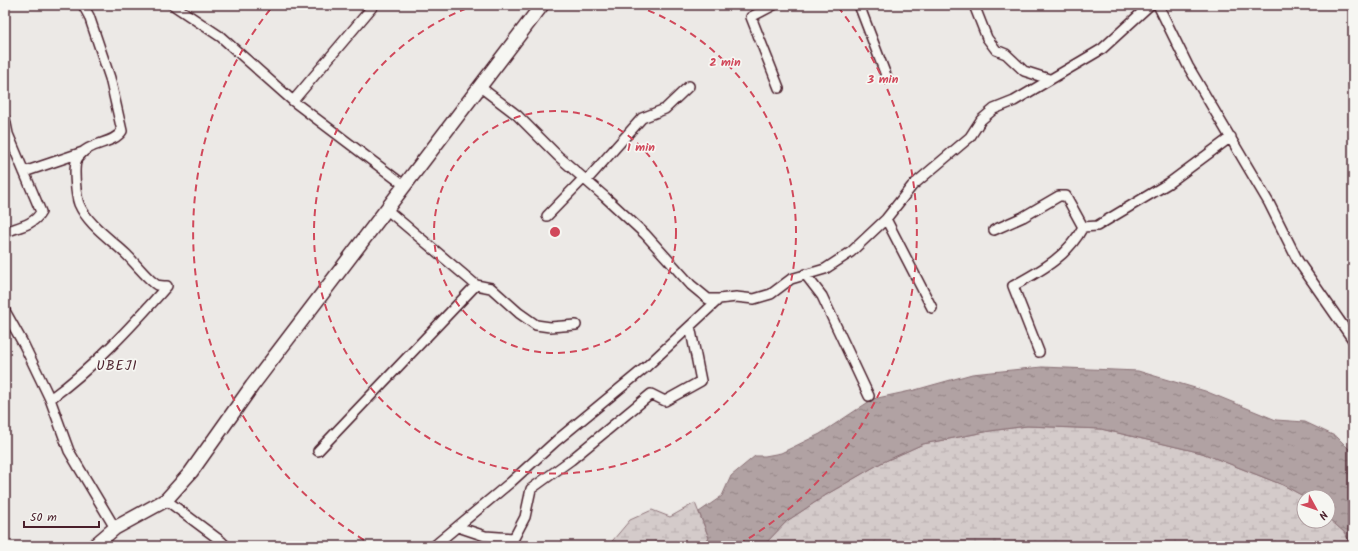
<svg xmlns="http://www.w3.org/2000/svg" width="1358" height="551" font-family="Kalam,sans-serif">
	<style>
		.wetland { fill: url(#wetland-marsh); stroke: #8f757a }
		.water { fill: url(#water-ripples); stroke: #886e73 }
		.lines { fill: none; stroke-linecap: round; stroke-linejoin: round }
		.street-casing { stroke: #4a1f2b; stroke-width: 12 }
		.secondary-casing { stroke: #4a1f2b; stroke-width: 16 }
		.street { stroke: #f6f6f2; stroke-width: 9 }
		.secondary { stroke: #f6f6f2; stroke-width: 13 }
		.ring { fill: none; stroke: #d1495b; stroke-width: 2; stroke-dasharray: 7 5 }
		.labels { text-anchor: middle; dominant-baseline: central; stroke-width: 3.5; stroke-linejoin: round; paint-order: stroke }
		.quarter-label { font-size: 14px; letter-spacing: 1px; fill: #4a1f2b; stroke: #f6f6f2 }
		.centre { fill: #d1495b; stroke: #f6f6f2; stroke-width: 2 }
		.ring-label { font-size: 12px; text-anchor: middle; font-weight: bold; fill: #d1495b; stroke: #f6f6f2; stroke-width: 3.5; stroke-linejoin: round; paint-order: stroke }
	</style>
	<defs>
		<pattern id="wetland-marsh" width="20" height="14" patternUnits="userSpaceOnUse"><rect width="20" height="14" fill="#d4cbca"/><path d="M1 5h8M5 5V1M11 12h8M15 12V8" fill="none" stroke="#b8aeae"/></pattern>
		<pattern id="water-ripples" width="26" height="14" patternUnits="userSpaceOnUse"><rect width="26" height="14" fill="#b1a2a3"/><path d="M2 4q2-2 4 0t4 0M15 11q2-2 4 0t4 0" fill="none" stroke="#928385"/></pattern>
	</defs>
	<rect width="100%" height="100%" fill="#ece9e6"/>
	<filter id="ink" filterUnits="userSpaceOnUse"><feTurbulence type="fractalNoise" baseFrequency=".025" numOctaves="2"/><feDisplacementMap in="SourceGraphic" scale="8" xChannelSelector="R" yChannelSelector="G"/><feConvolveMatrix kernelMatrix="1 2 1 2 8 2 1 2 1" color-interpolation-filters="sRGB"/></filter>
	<g filter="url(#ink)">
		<path class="wetland" d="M1027,426L1101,429L1202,453L1283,485L1305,497L1304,521H1328V518L1344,532L1352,546H763L787,521L829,493L881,463L923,444L990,431Z
			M695,503L709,538L704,546H608L630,520L652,510L670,517Z"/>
		<path class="water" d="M1042,367L1138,371L1205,391L1276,420L1305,422L1337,437L1353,453V546L1344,532L1328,518V497H1305L1283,485L1202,453L1101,429L1027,426L990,431L923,444L881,463L829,493L787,521L763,546H704L709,538L699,512L722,496L731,476L755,456H765L781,453L820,434L873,399L915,390L972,374Z"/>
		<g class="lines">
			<defs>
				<path id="street" d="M83,5L89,16L110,78L122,131C113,145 88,141 77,159C73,167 76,196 79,204C88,225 112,240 127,255C134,262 150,282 157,285C160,286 164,286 167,286
					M173,5L221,37L293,101L404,185
					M774,5L751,17L779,88
					M859,5L887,78
					M974,5L987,38L996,50L1006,54L1024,71L1049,79
					M1158,5L1188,66L1269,203L1298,261L1353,340
					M479,86L517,115L558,156L605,197L645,234L691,285L708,299H719L736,297L754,299L771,294L791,279L825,269L851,252L886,219L912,186L970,137L981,120L994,109L1014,101L1102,49L1150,5
					M293,101L374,5
					M5,119L8,134L41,212C34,225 18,227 5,232
					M24,172L83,152
					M586,181L642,118L665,109L689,86
					M386,209L476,285L491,288L519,313L536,325L550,327L576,325
					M547,216L584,178
					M886,219L932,308
					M994,230L1023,217L1059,196H1066L1083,227L1097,226L1169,183L1231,137
					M805,274L822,296L869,396
					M5,311L24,345L50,399L69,451L115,528
					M1039,352L1013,286C1042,270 1067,257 1083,227
					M50,399C94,367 131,327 167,286
					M318,451L476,285
					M166,500L221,541L226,546
					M458,527L485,536L514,538L525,517L531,489L571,460L651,394L665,401L701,381L690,326
					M434,546L511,482L556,441L646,367L719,299"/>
				<path id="secondary" d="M94,546L115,528L166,500L191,472L252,386L542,5"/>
			</defs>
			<use href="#street" class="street-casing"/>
			<use href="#secondary" class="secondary-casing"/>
			<use href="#street" class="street"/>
			<use href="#secondary" class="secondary"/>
		</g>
	</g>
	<g class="ring">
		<circle cx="555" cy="232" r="121"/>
		<path d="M637 6A241 241 0 1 1 473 6"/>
		<path d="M374 546A362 362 0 0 1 272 7M838 7A362 362 0 0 1 736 546"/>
	</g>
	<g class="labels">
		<g class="quarter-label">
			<text x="117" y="366">UBEJI</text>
		</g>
	</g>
	<circle cx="555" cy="232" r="6" class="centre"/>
	<g class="ring-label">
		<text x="725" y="66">2 min</text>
		<text x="883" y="83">3 min</text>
		<text x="641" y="151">1 min</text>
	</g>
	<rect width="1358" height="551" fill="none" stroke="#f6f6f2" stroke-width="20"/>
	<rect x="10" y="10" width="1338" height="531" fill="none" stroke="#4a1f2b" stroke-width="1.5" filter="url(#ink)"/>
	<g transform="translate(1316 509) rotate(130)"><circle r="19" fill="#f6f6f2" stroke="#b1a0a2"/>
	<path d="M0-3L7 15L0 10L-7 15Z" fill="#d1495b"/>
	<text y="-6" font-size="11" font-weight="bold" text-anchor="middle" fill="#4a1f2b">N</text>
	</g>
	<path d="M24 521v6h75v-6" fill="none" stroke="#4a1f2b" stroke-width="2"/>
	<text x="30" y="521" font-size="12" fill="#4a1f2b" stroke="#f6f6f2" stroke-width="3" paint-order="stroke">50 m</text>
</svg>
